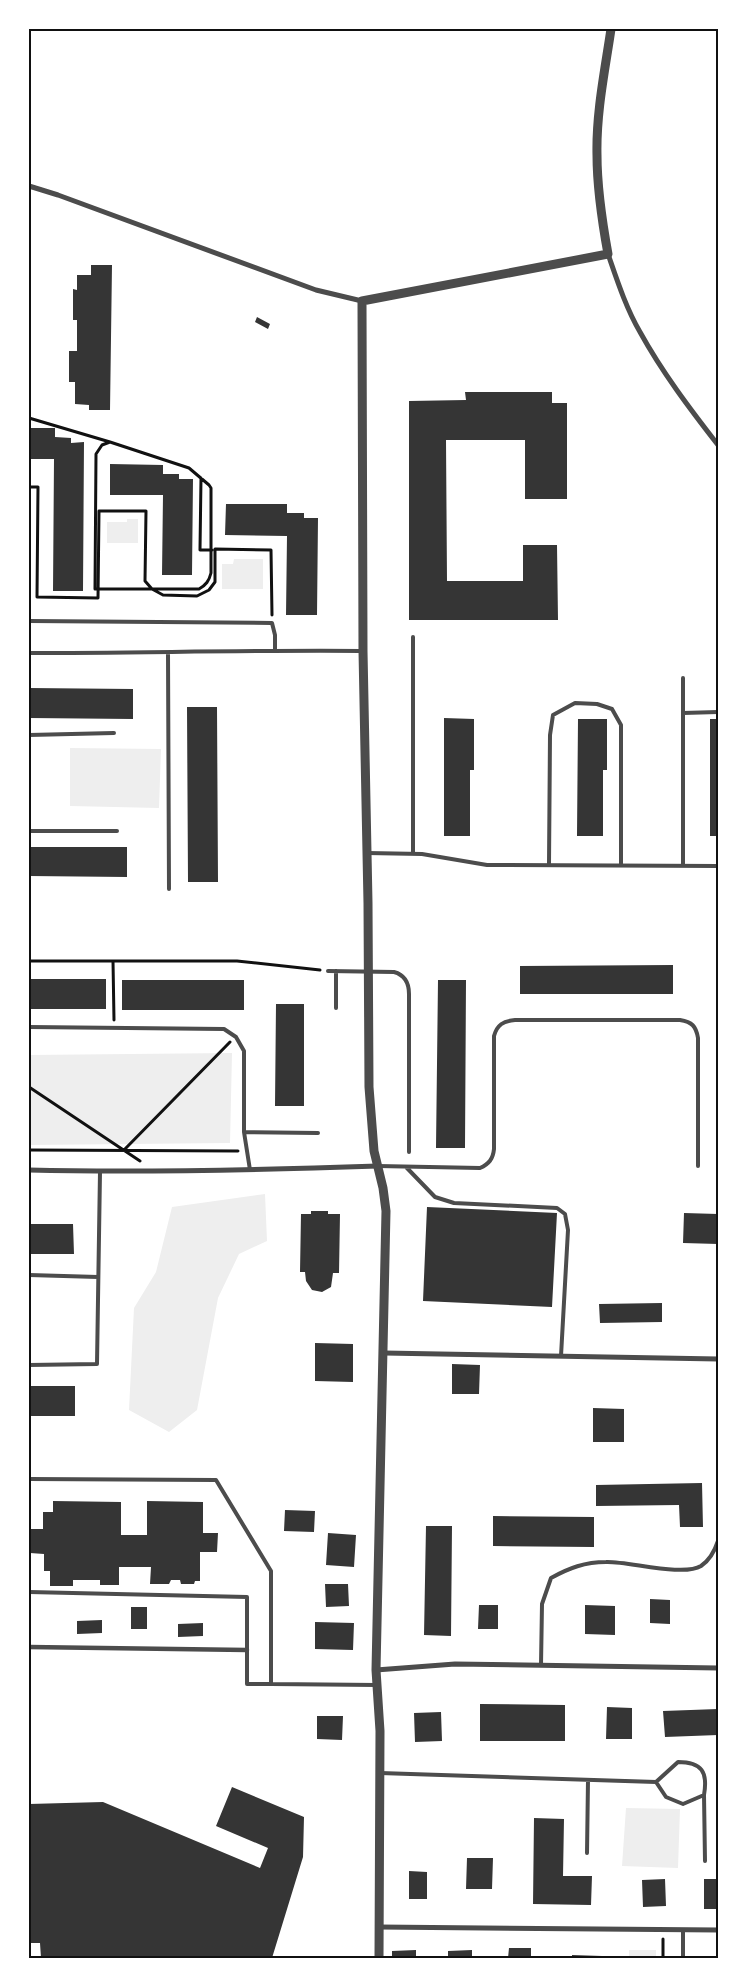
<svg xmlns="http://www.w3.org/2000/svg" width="747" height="1987" font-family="Montserrat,sans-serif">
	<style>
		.green { fill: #eee }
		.building { fill: #353535 }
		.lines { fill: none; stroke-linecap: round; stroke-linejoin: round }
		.path { stroke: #111; stroke-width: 3 }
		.service { stroke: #4c4c4c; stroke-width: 4 }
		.pedestrian { stroke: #4c4c4c; stroke-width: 4.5 }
		.minor { stroke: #4c4c4c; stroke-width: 5 }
		.tertiary { stroke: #4c4c4c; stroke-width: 9 }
		.neatline { fill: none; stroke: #111; stroke-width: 2 }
	</style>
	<rect width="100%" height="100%" fill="#fff"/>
	<path class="green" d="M127,519H138V543H107V522H127Z
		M234,559H263V589H222V564H233Z
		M70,748L161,749L159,808L70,806Z
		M232,1053L230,1143L29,1145V1055Z
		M265,1194L267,1241L239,1254L218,1298L197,1410L169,1432L129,1410L134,1308L156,1272L172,1207Z
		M626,1808L680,1809L678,1868L622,1866Z
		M629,1950H656V1958H629Z"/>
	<path class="building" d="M91,265H112L110,410H89V405L75,404V382H69V351H77V320H73V289L77,290V275H91Z
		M257,317L270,324L268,329L255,322Z
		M465,392H552V403H567V499H525V440H446L447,581H523V545H557L558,620H409V401L466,400Z
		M29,428H55V437L71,438V443L84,442L83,591H53L54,459H29Z
		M110,464L163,465V474H179V479H193L192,575H162L163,495H110Z
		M226,504H287V513H304V518H318L317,615H286L287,536L225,535Z
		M29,688L133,689V719L29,718Z
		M187,707H217L218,882H188Z
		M444,718L474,719V770H470V836H444Z
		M578,719H607V770H603V836H577Z
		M710,719H718V836H710Z
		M29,847H127V877L29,876Z
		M673,965V994H520V966Z
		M29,979H106V1009H29Z
		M122,980H244V1010H122Z
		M438,980H466L465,1148H436Z
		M276,1004H304V1106H275Z
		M427,1207L557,1213L552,1307L423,1301Z
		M311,1211H328V1214H340L339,1273H333L331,1287L322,1292L312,1290L306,1281L305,1272H300L301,1214H311Z
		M684,1213L718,1214V1244L683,1243Z
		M29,1224H73L74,1254H29Z
		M662,1303V1322L600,1323L599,1304Z
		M315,1343L353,1344V1382L315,1381Z
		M452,1364L480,1365L479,1394H452Z
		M29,1386H75V1416H29Z
		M593,1408L624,1409V1442H593Z
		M702,1483L703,1527H680L679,1505L596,1506V1485Z
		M53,1501L121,1502V1535H147V1501L203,1502V1533H218L217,1552H200V1581H195L194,1584H181L180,1580H171L169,1584H150L151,1567H119V1585H100V1580H73V1586H50V1571H44V1554L30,1553V1529H43V1512H53Z
		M285,1510L315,1511L314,1532L284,1531Z
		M493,1516L594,1517V1547L493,1546Z
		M426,1526H452L451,1636L424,1635Z
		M328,1533L356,1535L354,1567L326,1565Z
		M325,1584H348L349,1606L326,1607Z
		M650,1599L670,1600V1624L650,1623Z
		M479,1605H498V1629H478Z
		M585,1605L615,1606V1635L585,1634Z
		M131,1607H147V1629H131Z
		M102,1620V1633L77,1634V1621Z
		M315,1622L354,1623L353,1650L315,1649Z
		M203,1623V1636L178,1637V1624Z
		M480,1704L565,1705V1741H480Z
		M607,1707L632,1708V1739H606Z
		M718,1709V1735L665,1737L663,1711Z
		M441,1712L442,1741L415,1742L414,1713Z
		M317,1716H343L342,1740L317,1739Z
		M232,1787L304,1817L303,1857L272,1958H41L40,1943H29V1804L103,1802L260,1868L268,1848L216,1826Z
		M534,1818L564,1819L563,1876H592L591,1905L533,1904Z
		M467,1858H493L492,1889H466Z
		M409,1871L427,1872V1899H409Z
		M665,1879L666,1906L643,1907L642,1880Z
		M704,1879H718V1909H704Z
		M509,1948H531V1958H508Z
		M416,1950V1958H392V1951Z
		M472,1950V1958H448V1951Z
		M572,1955L602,1956V1958H572Z"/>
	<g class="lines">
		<path class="path" d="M29,418L110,442L189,468L209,485L211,488V573C209,581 206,585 199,589H95L96,454L102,445L110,442
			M201,478L200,550H212
			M29,487H38L37,597L98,598L99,511H146L145,581L152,589L163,595L197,596L209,590L215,582V549L271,550L272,615
			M29,961H237L320,970
			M113,961L114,1020
			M29,1087L140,1161
			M29,1150L238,1151
			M124,1150L230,1042
			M663,1958V1939"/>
		<path class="service" d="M29,621L272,623L275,635V650
			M29,653C140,653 251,650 361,651
			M168,653L169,889
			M683,713L718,712
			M29,735L114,733
			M29,831H117
			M367,853L422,854L487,865L718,866
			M413,853V637
			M549,865L550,735L553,715L575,703L597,704L612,709L621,725V865
			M683,865V678
			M328,971L394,972C405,975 409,983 409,994V1152
			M336,971V1008
			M29,1027L224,1029L236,1037L244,1051V1132L250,1170
			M244,1132L318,1133
			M378,1166L480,1168C489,1164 493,1159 494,1149V1036C497,1025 503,1021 515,1020H680C692,1022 696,1026 698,1038V1166
			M406,1167L435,1197L454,1203L557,1208L565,1214L568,1230L561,1356
			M29,1275L98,1277
			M29,1365L97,1364L100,1172
			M29,1479L216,1480L271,1571V1684H247V1597L29,1592
			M541,1665L542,1604L551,1578C569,1568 585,1562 606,1562C628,1561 683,1577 701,1566C710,1560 715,1550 718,1541
			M271,1684L377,1685
			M380,1773L656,1782L666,1797L683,1804L704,1795C708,1772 702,1762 678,1762L656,1782
			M704,1795L705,1861
			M587,1853L588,1780
			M683,1958V1930"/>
		<path class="pedestrian" d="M29,1647L247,1650"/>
		<path class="minor" d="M29,186L58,195L316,290L362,301
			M608,254C617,280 626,308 640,332C662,372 690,409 718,445
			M29,1170C145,1173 262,1170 378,1166
			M384,1353L718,1359
			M376,1670L455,1664L718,1668
			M379,1927L718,1930"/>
		<path class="tertiary" d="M379,1958L380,1731L376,1670L386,1211L383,1188L374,1151L369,1087L368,903L363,651L362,301L608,254C602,221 597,189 597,155C596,113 605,70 611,29"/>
	</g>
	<rect width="747" height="1987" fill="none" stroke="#ffffff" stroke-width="60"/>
	<rect x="30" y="30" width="687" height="1927" class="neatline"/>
</svg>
